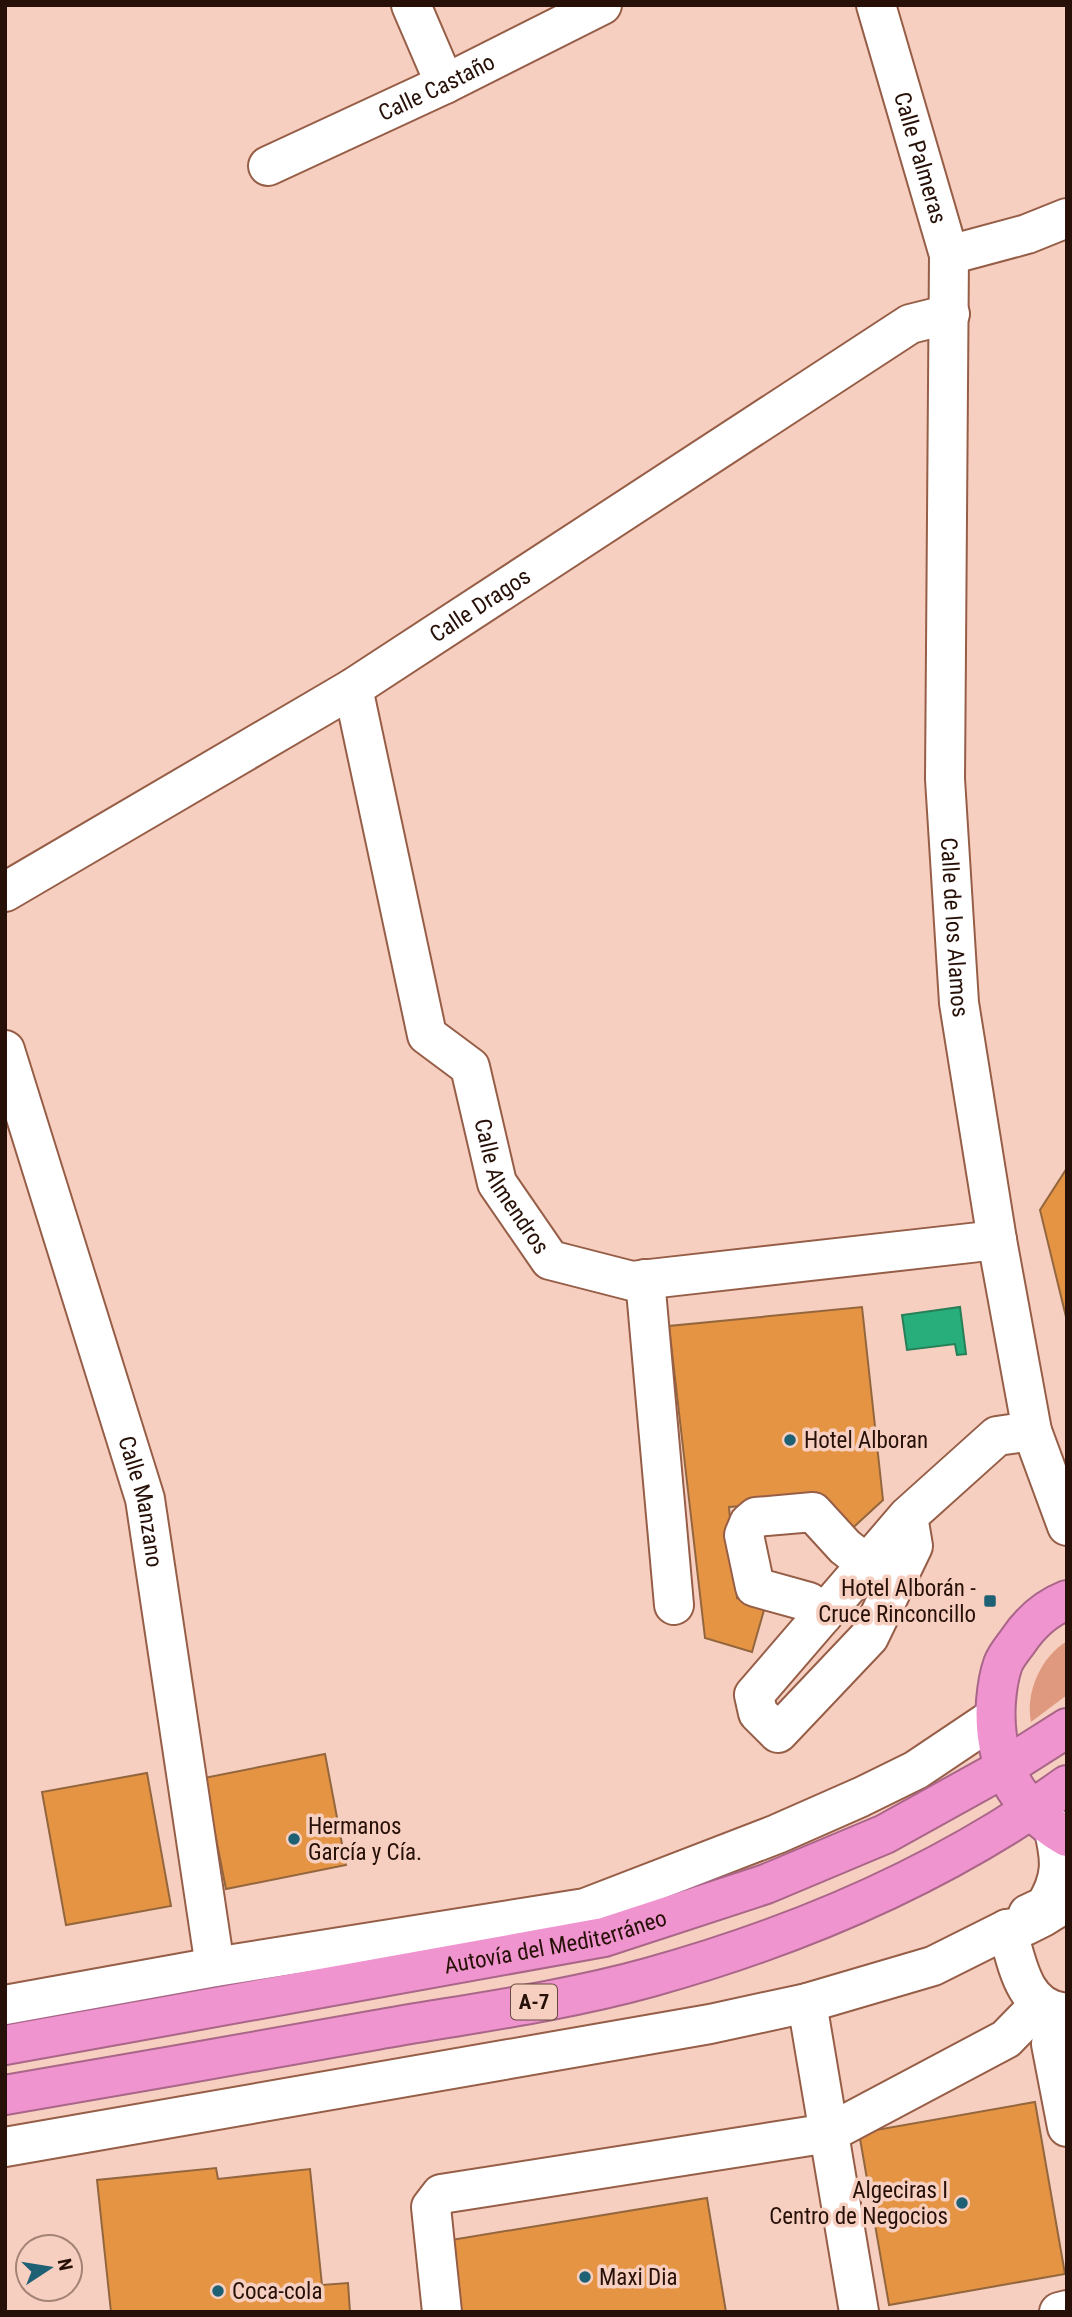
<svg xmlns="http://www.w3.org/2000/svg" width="1072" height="2317" font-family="'Roboto Condensed',sans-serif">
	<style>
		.green { fill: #de997e }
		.water { fill: #27ae7b; stroke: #277f58; stroke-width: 2 }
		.building { fill: #e59444; stroke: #94663d; stroke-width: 2 }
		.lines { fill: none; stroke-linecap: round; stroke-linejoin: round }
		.minor-casing { stroke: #965e47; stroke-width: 42 }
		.highway-casing { stroke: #a96688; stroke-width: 42 }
		.minor { stroke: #fff; stroke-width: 38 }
		.highway { stroke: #ef94ce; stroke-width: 38 }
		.poi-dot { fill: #1e6074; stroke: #f7cfc0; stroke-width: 2.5 }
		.labels { text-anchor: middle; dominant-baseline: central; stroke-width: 7; stroke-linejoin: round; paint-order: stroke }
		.shield { fill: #f7cfc0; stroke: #65493e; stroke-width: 2 }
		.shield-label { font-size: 21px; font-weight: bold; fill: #261007 }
		.street-label { font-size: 23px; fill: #261007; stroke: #f7cfc0 }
		.poi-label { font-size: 23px; fill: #261007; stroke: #f7cfc0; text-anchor: start }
	</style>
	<rect width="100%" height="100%" fill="#f7cfc0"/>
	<path class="green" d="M1067,1641V1695L1031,1722C1025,1692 1041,1657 1067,1641Z"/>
	<path class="water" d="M960,1307L966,1354L957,1355L955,1344L907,1350L902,1315Z"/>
	<path class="building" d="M1067,1168V1321L1040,1210Z
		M862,1307L883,1500L844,1536L815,1501L729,1507L737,1598L764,1610L752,1652L705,1638L669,1326Z
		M325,1754L346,1865L226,1889L204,1778Z
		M147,1773L171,1906L66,1925L42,1792Z
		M1035,2102L1065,2274L889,2305L859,2133Z
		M216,2168L218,2179L310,2169L322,2285L348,2283L350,2312H111L97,2180Z
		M707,2198L726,2312H457L445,2241Z"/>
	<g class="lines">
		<defs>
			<g id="minor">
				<path d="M411,5L445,84"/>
				<path id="s1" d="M876,5L949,255L945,779L959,1003L997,1240L1032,1431L1067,1526"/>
				<path id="s2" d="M268,166L445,84L602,5"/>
				<path d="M949,255L1027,234L1067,218"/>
				<path id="s3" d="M353,688L427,1035L470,1067L497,1183L550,1260L632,1281L997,1240"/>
				<path id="s4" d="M5,892L353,688L910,324L950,314"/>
				<path id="s5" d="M5,1050L145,1499L215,1967"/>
				<path d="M645,1279L674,1605"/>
				<path d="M908,1516L913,1546L869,1637L778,1733L758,1713L754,1695L908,1516L997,1436L1032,1431"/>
				<path d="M823,1615L809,1602L755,1587L744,1535L749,1523L756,1517L813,1512L845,1547L867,1564"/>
				<path d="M1028,1914L1045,1906C1063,1877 1061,1859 1053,1827"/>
				<path d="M1007,1929C1017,1961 1022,2007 1062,2012"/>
				<path d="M807,2003L859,2312"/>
				<path d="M5,2005L215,1967L585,1908L777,1834L861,1797L916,1770L995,1717"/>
				<path d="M1055,2011L1051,2044L1067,2127"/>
				<path d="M5,2147L710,2024L807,2003L933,1966L1007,1929L1025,1926L1043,1917L1067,1902"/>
				<path d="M442,2312L431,2207L441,2194L829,2133L1006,2039L1040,2004"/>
				<path d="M1059,2312L1067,2310"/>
			</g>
			<g id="highway">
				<path d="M1067,1600C1047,1608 1030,1623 1018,1641C1013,1648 1006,1656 1003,1664C999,1675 997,1689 996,1701C992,1760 1015,1807 1067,1837"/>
				<path id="s6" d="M5,2045L604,1937L766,1884L885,1834L1004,1768L1067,1728"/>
				<path d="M5,2095C129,2074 252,2052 376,2030C467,2014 561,2002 651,1977C798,1936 943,1874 1067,1785"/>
			</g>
		</defs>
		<use href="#minor" class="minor-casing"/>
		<use href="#highway" class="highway-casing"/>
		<use href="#minor" class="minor"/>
		<use href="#highway" class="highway"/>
	</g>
	<g class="poi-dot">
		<circle cx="790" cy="1440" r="7"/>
		<rect x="983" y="1594" width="14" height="14" rx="3.5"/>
		<circle cx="294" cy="1839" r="7"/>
		<circle cx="962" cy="2203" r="7"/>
		<circle cx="585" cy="2277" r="7"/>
		<circle cx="218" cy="2291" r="7"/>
	</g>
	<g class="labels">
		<rect class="shield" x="511" y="1984.5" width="46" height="35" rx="5"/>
		<g class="shield-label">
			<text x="534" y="2002">A-7</text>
		</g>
		<g class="street-label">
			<text stroke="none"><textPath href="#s2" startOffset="186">Calle Castaño</textPath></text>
			<text stroke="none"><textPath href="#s1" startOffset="159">Calle Palmeras</textPath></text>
			<text stroke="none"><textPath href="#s4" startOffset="555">Calle Dragos</textPath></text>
			<text stroke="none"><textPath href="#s1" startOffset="933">Calle de los Alamos</textPath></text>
			<text stroke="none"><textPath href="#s3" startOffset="536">Calle Almendros</textPath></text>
			<text stroke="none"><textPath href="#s5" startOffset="472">Calle Manzano</textPath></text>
			<text stroke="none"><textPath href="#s6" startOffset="560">Autovía del Mediterráneo</textPath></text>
		</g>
		<g class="poi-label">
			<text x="804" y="1440">Hotel Alboran</text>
			<text x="976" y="1588" text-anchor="end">Hotel Alborán -<tspan x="976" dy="26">Cruce Rinconcillo</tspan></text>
			<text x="308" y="1826">Hermanos<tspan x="308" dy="26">García y Cía.</tspan></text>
			<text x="948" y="2190" text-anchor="end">Algeciras I<tspan x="948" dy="26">Centro de Negocios</tspan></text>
			<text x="599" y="2277">Maxi Dia</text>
			<text x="232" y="2291">Coca-cola</text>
		</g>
	</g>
	<rect width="1072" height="2317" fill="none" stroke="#261007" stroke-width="14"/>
	<g transform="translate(49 2268) rotate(78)"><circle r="33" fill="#f7cfc0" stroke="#a38376" stroke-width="2"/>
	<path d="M0-5L12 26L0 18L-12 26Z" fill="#1e6074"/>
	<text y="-10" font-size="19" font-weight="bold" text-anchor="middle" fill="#261007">N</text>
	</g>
</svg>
